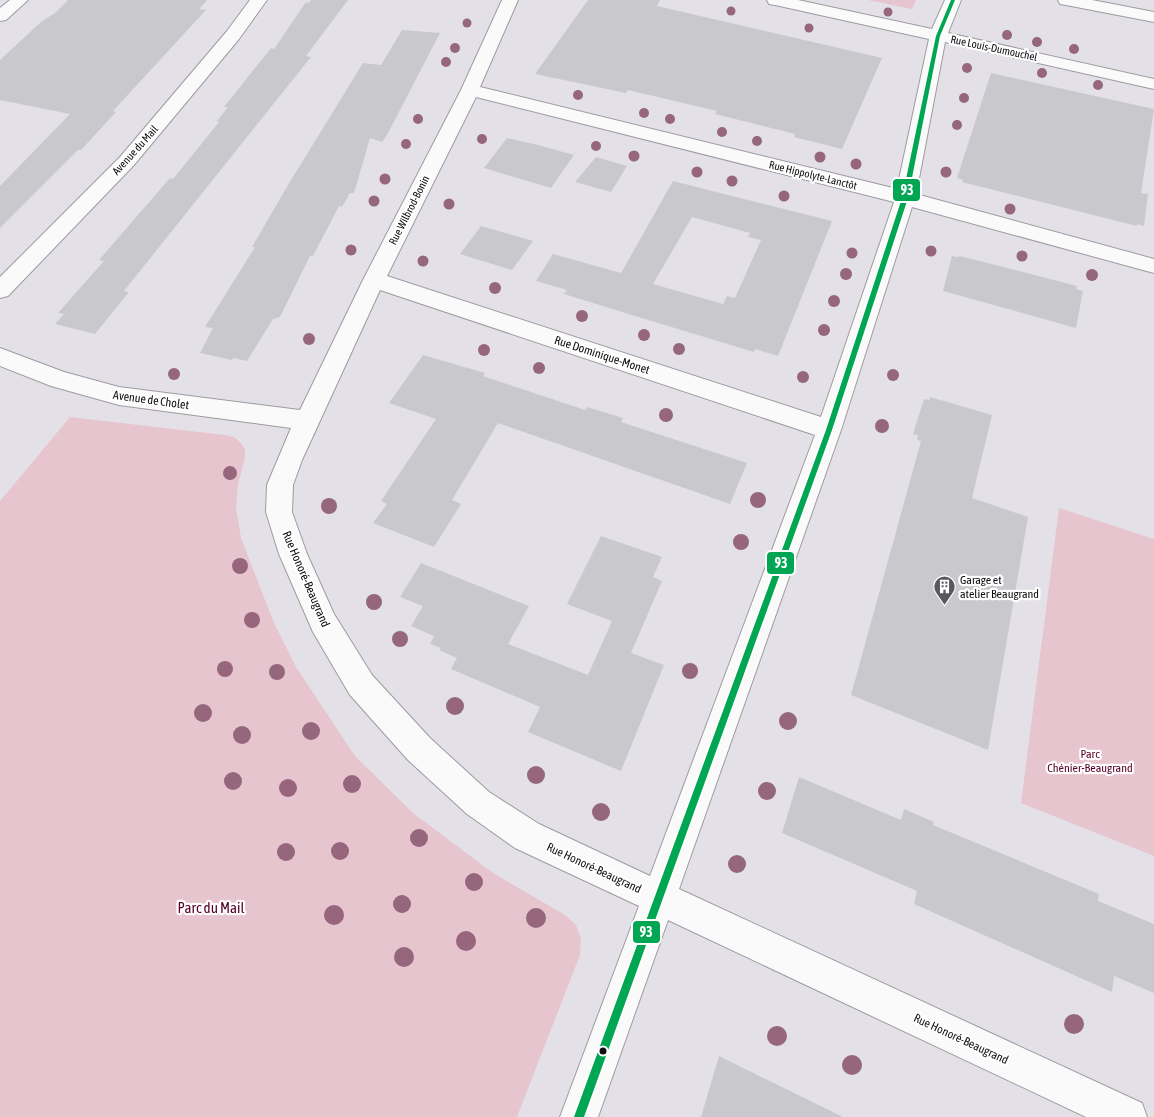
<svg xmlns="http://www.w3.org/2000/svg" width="1154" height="1117" font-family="'Asap Condensed',sans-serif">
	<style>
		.green { fill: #e7c5cf }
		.building { fill: #c9c9cd; fill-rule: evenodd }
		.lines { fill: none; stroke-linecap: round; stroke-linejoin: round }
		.minor-casing { stroke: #9d9ba0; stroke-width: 2 }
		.minor { fill: #fbfafb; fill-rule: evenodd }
		.bus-1-casing { stroke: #fff; stroke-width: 3 }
		.bus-1 { fill: #00a651; fill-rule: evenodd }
		.tree { fill: #96667d }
		.bus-dot { fill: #0f0e11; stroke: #fff; stroke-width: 2 }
		.labels { text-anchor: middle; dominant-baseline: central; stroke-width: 4.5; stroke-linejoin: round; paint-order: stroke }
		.far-street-label { font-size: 11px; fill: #0f0e11; stroke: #fff }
		.street-label { font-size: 12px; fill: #0f0e11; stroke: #fff }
		.poi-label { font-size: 12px; fill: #0f0e11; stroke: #fff; text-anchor: start }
		.park-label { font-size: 12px; fill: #570126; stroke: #fff }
		.near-park-label { font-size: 15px; fill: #570126; stroke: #fff }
		.line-badge { stroke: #fff; stroke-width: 2 }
		.badge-label { font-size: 14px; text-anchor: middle; font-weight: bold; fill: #fff }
	</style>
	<rect width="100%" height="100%" fill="#e3e1e7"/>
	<path class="green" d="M868,0H916L912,9Z
		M70,417L225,435L234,437L241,443L245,450V458L238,484L236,507L241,538L274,623L296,667L355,756L413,813L493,873L565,915L576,925L581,939L580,955L517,1117H0V501Z
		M1059,508L1154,539V856L1021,803Z"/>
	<path class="building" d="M68,0H207L199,9L206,10L113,111L116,112L81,150H78L0,228V186L70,114L0,100V60L42,21L55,13Z
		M311,0H348L306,56L311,57L124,291L129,292L95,334L55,324L64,314L58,313L104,261L99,260L170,178L173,179L219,122L217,121L228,107H224L271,48L274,49L306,2L309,3Z
		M588,0H660L657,6L882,58L842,149L794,137L795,134L715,114L717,111L628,90L626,93L535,74Z
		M402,30L440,33L387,135L382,142L370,138L354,193H350L342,207L339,206L313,256H310L280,317L273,319L247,361L233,358L232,360L200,353L213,328L205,327L255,247H252L288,185L363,63L381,65Z
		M991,73L1154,109L1141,193L1148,194L1144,226L1137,224V226L962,182L963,180L957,178Z
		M507,138L538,145L574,155L551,188L484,168Z
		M596,157L627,166L611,192L575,182Z
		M673,181L832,221L778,356L755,349L754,352L635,316L564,294L567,290L536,281L553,254L621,273ZM692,217L750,233L748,237L761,240L735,298L727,296L723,304L653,284Z
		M481,226L533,241L512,270L460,254Z
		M952,256L958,257L960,256L1077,286L1076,289L1083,291L1076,328L943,291Z
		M423,355L485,373L483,376L585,410L587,407L623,418L621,422L747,463L730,504L498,423L452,500L461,504L434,547L373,523L387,504L381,501L436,419L389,403Z
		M930,397L992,415L972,498L1028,517L988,750L851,695L921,441L917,440L918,435L913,434L924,399L929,400Z
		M601,536L662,557L653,577L662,581L631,653L664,665L621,771L528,732L540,707L451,669L457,658L439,650L441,648L430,644L434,636L411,626L423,606L400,597L421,563L529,606L508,644L588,675L612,621L567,604Z
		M799,777L901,820L904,809L934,822L933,825L1099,894L1098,901L1154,924V993L1114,976L1112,992L914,904L917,891L782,833Z
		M719,1056L843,1117H701Z"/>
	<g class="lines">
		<defs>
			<path id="minor" d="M10,0H28L6,20L0,21V8Z
				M250,0H267L239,39L134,165L8,296L0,298V277L120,157L227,31Z
				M502,0H518L480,87L897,189L929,39L775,5L769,4L767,0H798L932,29L945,0H961L948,33L1154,79V89L945,42L916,194L1154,259V273L912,207L841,430L679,889L1142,1103L1147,1117H1086L668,920L598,1117H560L639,906L515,848L467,814L408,760L350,695L313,632L279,554L266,512L267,485L291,428L119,405L51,386L0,366V348L64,372L119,387L300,410L363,280L461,90ZM476,97L894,202L821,417L387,276ZM380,290L815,435L650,876L539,824L489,792L430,738L372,675L334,614L307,554L292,512L293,485L302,460Z
				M1058,0H1092L1154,12V22L1066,5L1060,4Z"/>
		</defs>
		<use href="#minor" class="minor-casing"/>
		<use href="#minor" class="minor"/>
		<defs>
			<path id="bus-1" d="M951,0H955L940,36L908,198L832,430L584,1117H574L826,430L902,198L936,36Z"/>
		</defs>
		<use href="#bus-1" class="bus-1-casing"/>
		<use href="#bus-1" class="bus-1"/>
	</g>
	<g class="tree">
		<circle cx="731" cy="11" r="4.5"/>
		<circle cx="888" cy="12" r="4.5"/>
		<circle cx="467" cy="23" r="4.5"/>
		<circle cx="809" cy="28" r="4.5"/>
		<circle cx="1007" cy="35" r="5"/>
		<circle cx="1037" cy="42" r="5"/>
		<circle cx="455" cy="48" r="5"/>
		<circle cx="1074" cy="49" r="5"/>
		<circle cx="446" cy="62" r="5"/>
		<circle cx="967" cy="68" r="5"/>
		<circle cx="1042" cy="73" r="5"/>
		<circle cx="1098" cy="85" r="5"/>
		<circle cx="578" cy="95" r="5"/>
		<circle cx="964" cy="98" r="5"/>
		<circle cx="644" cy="113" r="5"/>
		<circle cx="418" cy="119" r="5"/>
		<circle cx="670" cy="119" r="5"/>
		<circle cx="957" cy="125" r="5"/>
		<circle cx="722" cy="132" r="5"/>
		<circle cx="482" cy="139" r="5"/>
		<circle cx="757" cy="141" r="5"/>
		<circle cx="406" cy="144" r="5"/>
		<circle cx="596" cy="146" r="5"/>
		<circle cx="634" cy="156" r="5.5"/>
		<circle cx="820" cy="157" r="5.5"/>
		<circle cx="856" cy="164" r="5.5"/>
		<circle cx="697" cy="172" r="5.5"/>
		<circle cx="946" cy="172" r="5.5"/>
		<circle cx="385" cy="179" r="5.5"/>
		<circle cx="732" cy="181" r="5.5"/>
		<circle cx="784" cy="196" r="5.5"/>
		<circle cx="374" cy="201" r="5.5"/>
		<circle cx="449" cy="204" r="5.5"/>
		<circle cx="1010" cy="209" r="5.5"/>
		<circle cx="351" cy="250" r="5.5"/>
		<circle cx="931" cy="251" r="5.5"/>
		<circle cx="852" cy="253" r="5.5"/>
		<circle cx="1022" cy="256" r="5.5"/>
		<circle cx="423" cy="261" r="5.5"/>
		<circle cx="846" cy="274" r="6"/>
		<circle cx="1092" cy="275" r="6"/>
		<circle cx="495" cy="288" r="6"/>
		<circle cx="834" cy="301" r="6"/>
		<circle cx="582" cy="316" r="6"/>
		<circle cx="824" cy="330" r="6"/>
		<circle cx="644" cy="335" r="6"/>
		<circle cx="309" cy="339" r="6"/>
		<circle cx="679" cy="349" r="6"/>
		<circle cx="484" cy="350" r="6"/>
		<circle cx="539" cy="368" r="6"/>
		<circle cx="174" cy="374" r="6"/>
		<circle cx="893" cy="375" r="6"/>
		<circle cx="803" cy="377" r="6"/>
		<circle cx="666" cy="415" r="7"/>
		<circle cx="882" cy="426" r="7"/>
		<circle cx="230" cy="473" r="7"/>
		<circle cx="758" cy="500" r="8"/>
		<circle cx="329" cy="506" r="8"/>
		<circle cx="741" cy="542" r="8"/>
		<circle cx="240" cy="566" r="8"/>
		<circle cx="374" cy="602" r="8"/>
		<circle cx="252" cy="620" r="8"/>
		<circle cx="400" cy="639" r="8"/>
		<circle cx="225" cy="669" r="8"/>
		<circle cx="690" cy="671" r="8"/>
		<circle cx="277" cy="672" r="8"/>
		<circle cx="455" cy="706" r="9"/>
		<circle cx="203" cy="713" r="9"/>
		<circle cx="788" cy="721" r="9"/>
		<circle cx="311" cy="731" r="9"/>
		<circle cx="242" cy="735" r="9"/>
		<circle cx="536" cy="775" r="9"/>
		<circle cx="233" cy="781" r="9"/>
		<circle cx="352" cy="784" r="9"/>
		<circle cx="288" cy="788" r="9"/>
		<circle cx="767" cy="791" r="9"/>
		<circle cx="601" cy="812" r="9"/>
		<circle cx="419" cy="838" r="9"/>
		<circle cx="340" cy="851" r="9"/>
		<circle cx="286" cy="852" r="9"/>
		<circle cx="737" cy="864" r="9"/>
		<circle cx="474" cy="882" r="9"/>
		<circle cx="402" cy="904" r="9"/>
		<circle cx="334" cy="915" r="10"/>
		<circle cx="536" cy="918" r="10"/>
		<circle cx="466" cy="941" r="10"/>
		<circle cx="404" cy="957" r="10"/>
		<circle cx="1074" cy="1024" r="10"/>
		<circle cx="777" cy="1036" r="10"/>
		<circle cx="852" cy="1065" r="10"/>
	</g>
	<defs>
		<symbol id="building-pin" viewBox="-11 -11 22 30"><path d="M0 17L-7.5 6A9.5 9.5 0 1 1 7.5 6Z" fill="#59585c" stroke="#fff"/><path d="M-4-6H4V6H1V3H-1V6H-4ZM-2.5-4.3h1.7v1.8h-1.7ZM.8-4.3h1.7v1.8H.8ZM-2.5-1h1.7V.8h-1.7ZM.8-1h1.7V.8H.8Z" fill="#fff"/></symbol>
	</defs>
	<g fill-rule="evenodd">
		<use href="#building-pin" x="932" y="574" width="25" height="34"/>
	</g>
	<circle class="bus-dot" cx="603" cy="1051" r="4.5"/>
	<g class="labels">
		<g class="far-street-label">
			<text transform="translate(994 48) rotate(12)">Rue Louis-Dumouchel</text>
			<text transform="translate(135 150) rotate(-48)">Avenue du Mail</text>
			<text transform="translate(813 175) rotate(14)">Rue Hippolyte-Lanctôt</text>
			<text transform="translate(409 210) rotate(-63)">Rue Wilbrod-Bonin</text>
		</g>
		<g class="street-label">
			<text transform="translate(602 355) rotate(18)">Rue Dominique-Monet</text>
			<text transform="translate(151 400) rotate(8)">Avenue de Cholet</text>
			<text transform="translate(306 579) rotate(67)">Rue Honoré-Beaugrand</text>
			<text transform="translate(594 868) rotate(25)">Rue Honoré-Beaugrand</text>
			<text transform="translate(961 1039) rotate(25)">Rue Honoré-Beaugrand</text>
		</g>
		<g class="poi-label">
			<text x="960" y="580">Garage et<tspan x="960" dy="14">atelier Beaugrand</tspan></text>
		</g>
		<g class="park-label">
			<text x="1090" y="754">Parc<tspan x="1090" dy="14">Chénier-Beaugrand</tspan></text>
		</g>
		<g class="near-park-label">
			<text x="211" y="907">Parc du Mail</text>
		</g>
	</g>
	<g class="line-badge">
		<rect x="892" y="178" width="29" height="24" rx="5" fill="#00a651"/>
		<rect x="766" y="551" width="29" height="24" rx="5" fill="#00a651"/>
		<rect x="632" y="920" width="29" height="24" rx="5" fill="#00a651"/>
	</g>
	<g class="badge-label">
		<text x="907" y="195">93</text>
		<text x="781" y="568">93</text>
		<text x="646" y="937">93</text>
	</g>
</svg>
